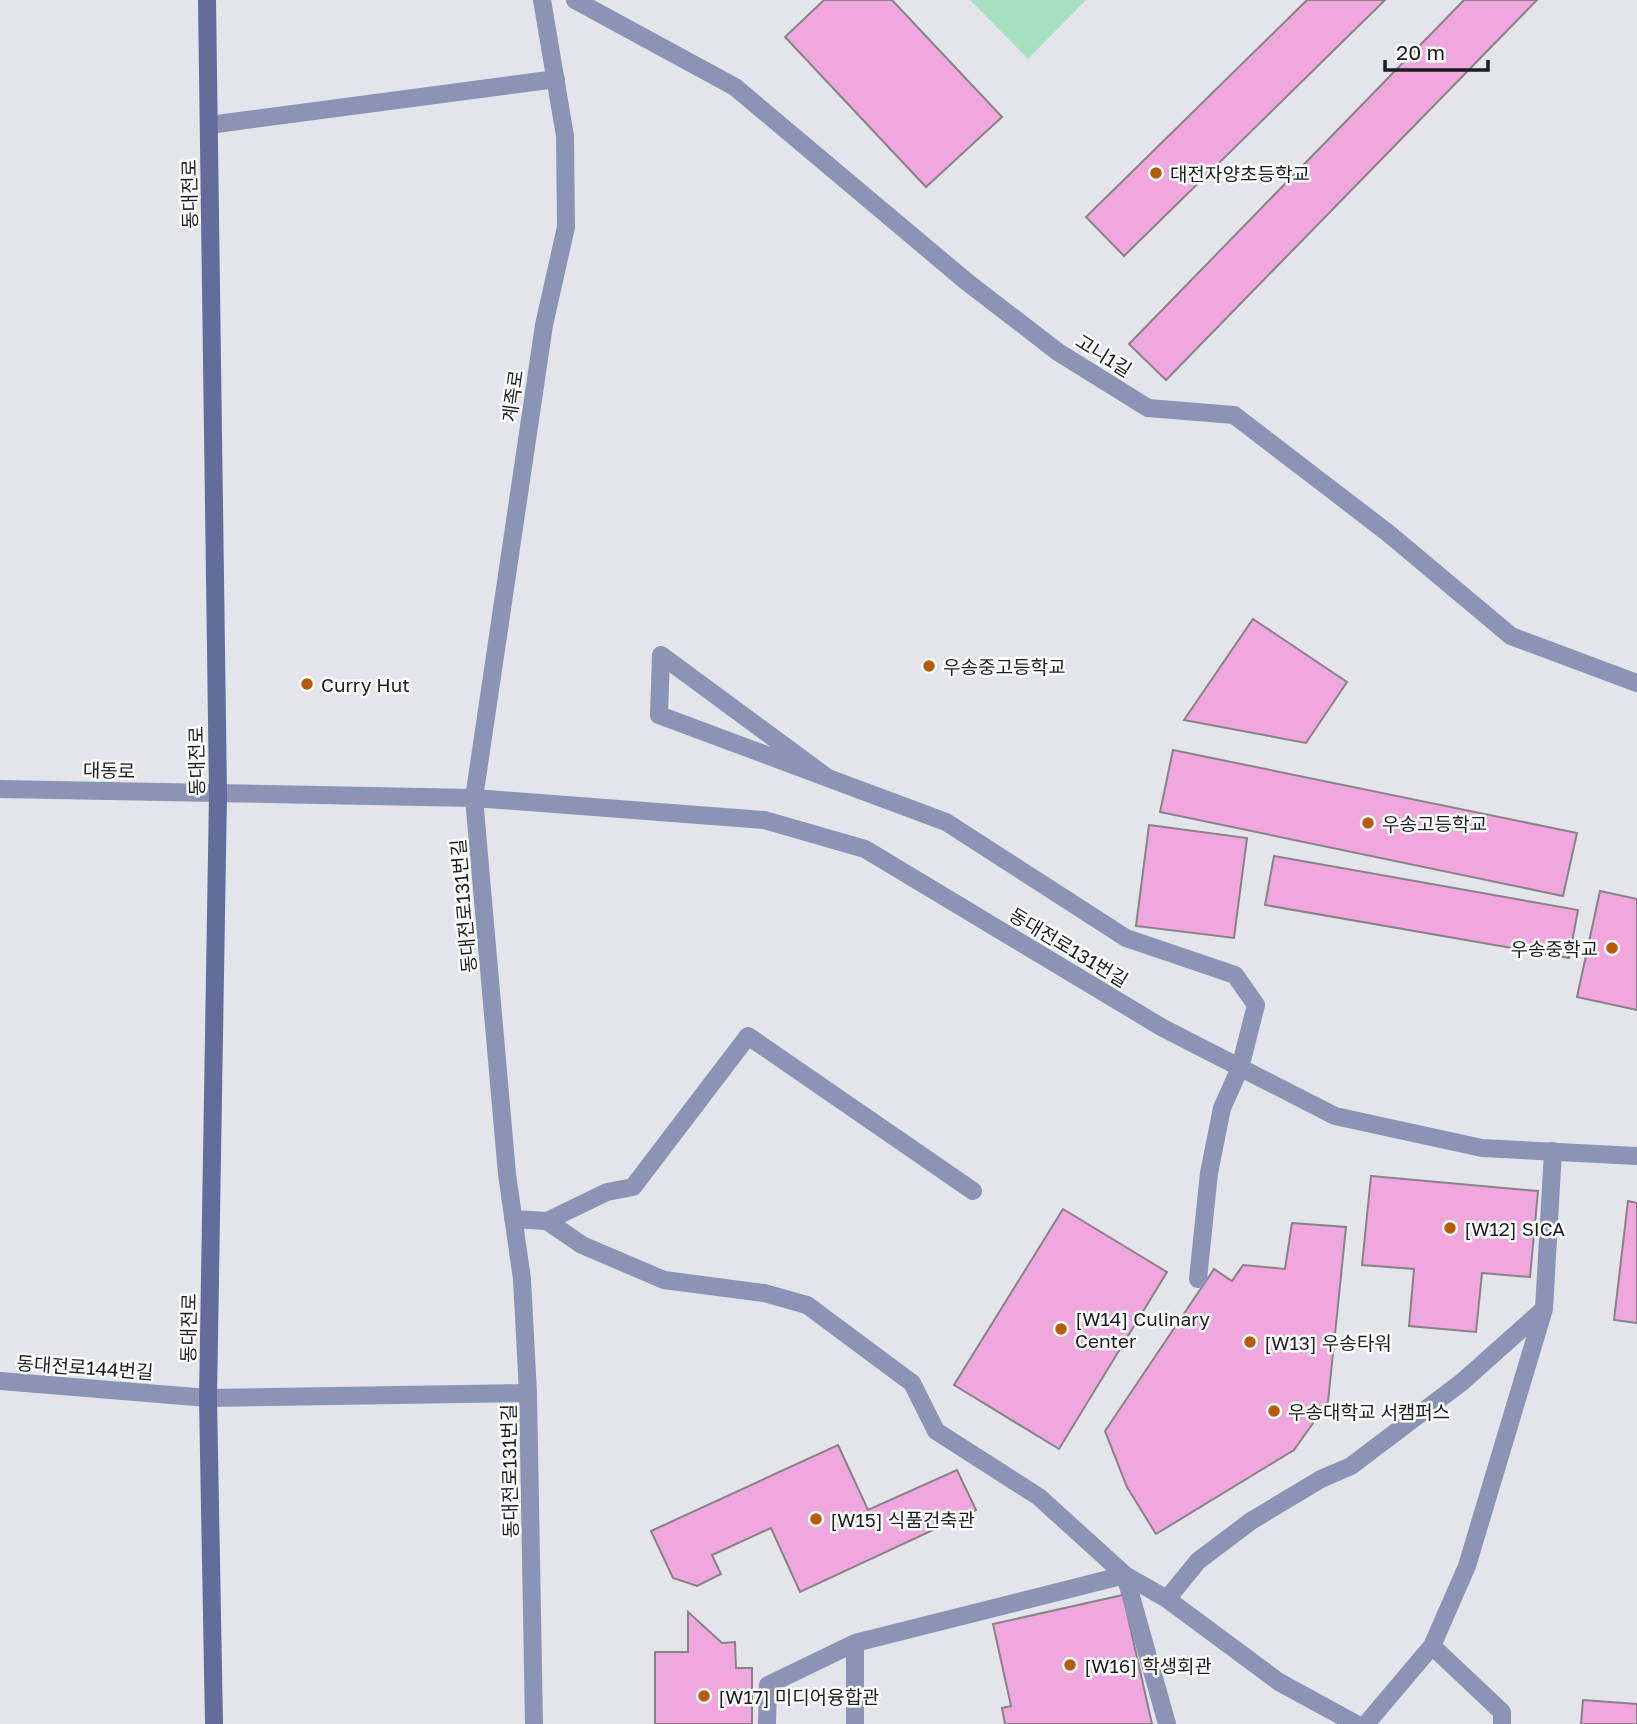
<svg xmlns="http://www.w3.org/2000/svg" width="1637" height="1724" font-family="'Golos Text','Noto Sans KR',sans-serif">
	<style>
		.green { fill: #a7dfc2 }
		.building { fill: #f0a7dd; stroke: #878386; stroke-width: 2 }
		.lines { fill: none; stroke-linecap: round; stroke-linejoin: round }
		.lane { stroke: #8c94b5; stroke-width: 18 }
		.street { stroke: #8c94b5; stroke-width: 18 }
		.secondary { stroke: #626d9c; stroke-width: 18 }
		.poi-dot { fill: #b85b04; stroke: #fff; stroke-width: 2.5 }
		.labels { text-anchor: middle; dominant-baseline: central; stroke-width: 5; stroke-linejoin: round; paint-order: stroke }
		.poi-label { font-size: 19px; fill: #1c1d1e; stroke: #fff; text-anchor: start }
		.street-label { font-size: 19px; fill: #1c1d1e; stroke: #fff }
	</style>
	<rect width="100%" height="100%" fill="#e3e5ea"/>
	<path class="green" d="M970,0H1086L1028,59Z"/>
	<path class="building" d="M824,0H892L1002,117L926,187L785,37Z
		M1307,0H1385L1124,256L1086,217Z
		M1464,0H1537L1166,380L1129,344Z
		M1253,619L1347,682L1306,743L1184,720Z
		M1173,750L1577,833L1563,896L1160,812Z
		M1149,825L1247,838L1234,938L1136,926Z
		M1274,856L1578,910L1569,958L1265,905Z
		M1600,891L1637,899V1010L1577,997Z
		M1371,1176L1538,1191L1530,1277L1482,1273L1476,1332L1409,1326L1414,1269L1362,1265Z
		M1628,1201L1637,1203V1323L1614,1320Z
		M1063,1209L1167,1272L1059,1449L954,1385Z
		M1292,1223L1346,1227L1328,1402L1294,1450L1156,1534L1127,1487L1105,1431L1214,1269L1232,1281L1243,1265L1285,1269Z
		M838,1445L868,1510L957,1470L976,1510L800,1592L771,1528L712,1555L721,1574L697,1586L673,1578L651,1531Z
		M1123,1595L1152,1724H1005L1002,1708L1011,1706L993,1624Z
		M688,1612L722,1643L735,1642L736,1668H752V1724H655V1652H688Z
		M1583,1700L1637,1704V1724H1581Z"/>
	<g class="lines">
		<path class="lane" d="M547,1221L582,1245L664,1280L764,1293L807,1305L912,1383L936,1431L1039,1497L1125,1575L1167,1599L1279,1682L1356,1724
			M1198,1279L1209,1173L1222,1108L1240,1068
			M1167,1599L1198,1561L1251,1521L1321,1479L1351,1466L1462,1382L1544,1309
			M855,1643V1724
			M1432,1646L1502,1712V1724
			M767,1724L768,1685L855,1643L1125,1575L1167,1724
			M1366,1724L1432,1646L1467,1566L1544,1309L1553,1151"/>
		<path class="street" d="M575,0L735,87L967,282L1058,352L1148,408L1234,415L1388,533L1511,636L1637,683
			M209,125L556,79
			M828,778L661,655L659,715L946,822L1126,938L1235,975L1256,1005L1240,1068
			M0,789L474,798L764,820L865,849L1163,1028L1335,1116L1482,1148L1637,1156
			M513,1219L547,1221L607,1192L633,1187L748,1036L973,1191
			M0,1381L208,1398L528,1393
			M534,1724L528,1393L522,1279L507,1174L474,798L544,325L566,227L565,136L542,0"/>
		<path class="secondary" d="M207,0L218,794L208,1398L214,1724"/>
	</g>
	<g class="poi-dot">
		<circle cx="1156" cy="173" r="7"/>
		<circle cx="929" cy="666" r="7"/>
		<circle cx="307" cy="684" r="7"/>
		<circle cx="1368" cy="823" r="7"/>
		<circle cx="1612" cy="948" r="7"/>
		<circle cx="1450" cy="1228" r="7"/>
		<circle cx="1061" cy="1329" r="7"/>
		<circle cx="1250" cy="1342" r="7"/>
		<circle cx="1274" cy="1411" r="7"/>
		<circle cx="816" cy="1519" r="7"/>
		<circle cx="1070" cy="1665" r="7"/>
		<circle cx="704" cy="1696" r="7"/>
	</g>
	<g class="labels">
		<g class="poi-label">
			<text x="1170" y="173">대전자양초등학교</text>
			<text x="943" y="666">우송중고등학교</text>
			<text x="321" y="684">Curry Hut</text>
			<text x="1382" y="823">우송고등학교</text>
			<text x="1598" y="948" text-anchor="end">우송중학교</text>
			<text x="1464" y="1228">[W12] SICA</text>
			<text x="1075" y="1318">[W14] Culinary<tspan x="1075" dy="22">Center</tspan></text>
			<text x="1264" y="1342">[W13] 우송타워</text>
			<text x="1288" y="1411">우송대학교 서캠퍼스</text>
			<text x="830" y="1519">[W15] 식품건축관</text>
			<text x="1084" y="1665">[W16] 학생회관</text>
			<text x="718" y="1696">[W17] 미디어융합관</text>
		</g>
		<g class="street-label">
			<text transform="translate(189 194) rotate(-91)">동대전로</text>
			<text transform="translate(1104 355) rotate(32)">고니1길</text>
			<text transform="translate(512 396) rotate(-82)">계족로</text>
			<text transform="translate(196 761) rotate(-91)">동대전로</text>
			<text transform="translate(109 770) rotate(1)">대동로</text>
			<text transform="translate(463 906) rotate(-95)">동대전로131번길</text>
			<text transform="translate(1069 947) rotate(31)">동대전로131번길</text>
			<text transform="translate(188 1328) rotate(-89)">동대전로</text>
			<text transform="translate(85 1367) rotate(4)">동대전로144번길</text>
			<text transform="translate(509 1471) rotate(-91)">동대전로131번길</text>
		</g>
	</g>
	<path d="M1385 60v10h103v-10" fill="none" stroke="#1c1d1e" stroke-width="3.5"/>
	<text x="1396" y="60" font-size="21" fill="#1c1d1e" stroke="#ffffff" stroke-width="5" paint-order="stroke">20 m</text>
</svg>
